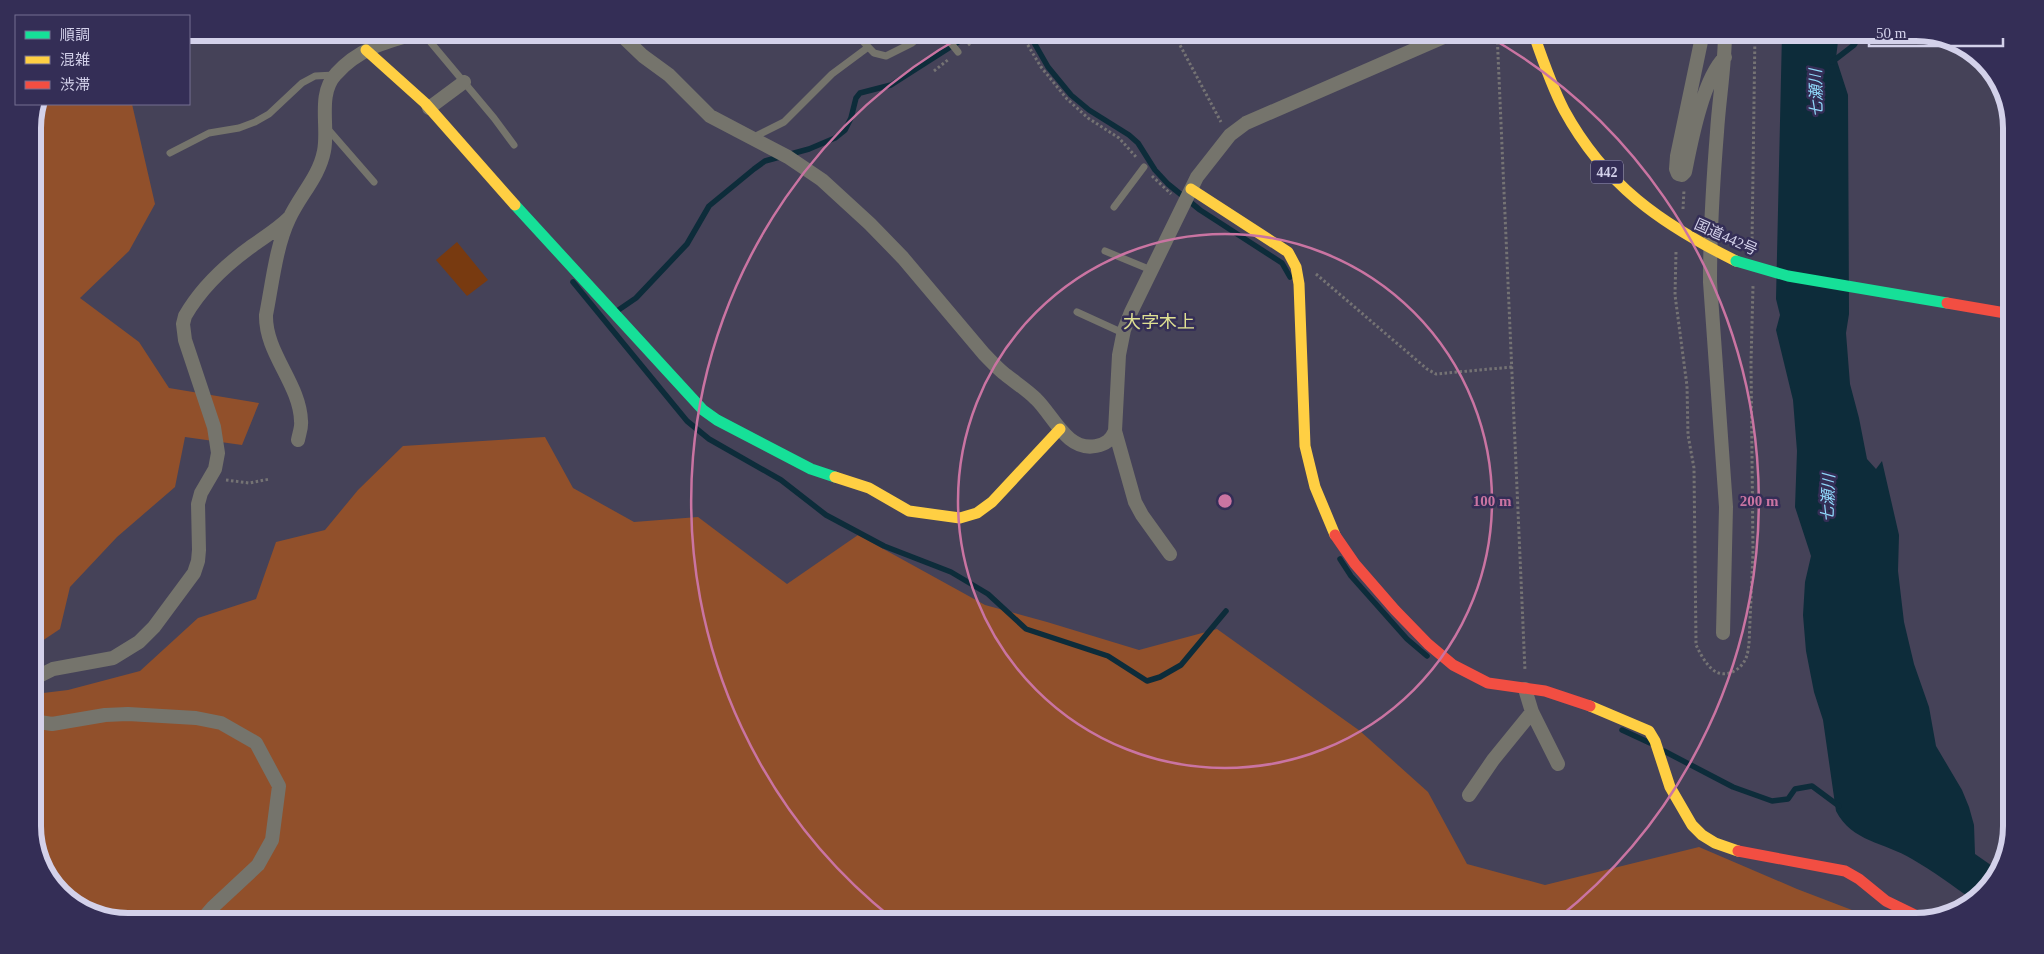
<svg xmlns="http://www.w3.org/2000/svg" width="2044" height="954" font-family="'Times New Roman','Noto Sans JP',serif">
	<style>
		.green { fill: #783a10 }
		.forest { fill: #91502b }
		.water { fill: #0d2c3a }
		.lines { fill: none; stroke-linecap: round; stroke-linejoin: round }
		.stream { stroke: #0d2c3a; stroke-width: 5.5 }
		.path { stroke: #757374; stroke-width: 3; stroke-dasharray: 2.5 2.5; stroke-linecap: butt }
		.lane { stroke: #75746c; stroke-width: 7 }
		.street { stroke: #75746c; stroke-width: 14 }
		.fast { stroke: #16e098; stroke-width: 11 }
		.slow { stroke: #ffcf43; stroke-width: 11 }
		.jam { stroke: #f24e42; stroke-width: 11 }
		.fast-bridge { stroke: #16e098; stroke-width: 11 }
		.jam-bridge { stroke: #f24e42; stroke-width: 11 }
		.ring { fill: none; stroke: #ca74a2; stroke-width: 2.5 }
		.labels { text-anchor: middle; dominant-baseline: central; stroke-width: 5; stroke-linejoin: round; paint-order: stroke }
		.shield { fill: #342e56; stroke: #a3a0be; stroke-width: 1 }
		.shield-label { font-size: 14px; font-weight: bold; fill: #d3d1ea }
		.street-label { font-size: 15px; fill: #d3d1ea; stroke: #342e56 }
		.water-label { font-size: 16px; font-style: italic; fill: #90d9fb; stroke: #342e56 }
		.quarter-label { font-size: 18px; fill: #dfe092; stroke: #342e56 }
		.rim { fill: none; stroke: #d3d1ea; stroke-width: 6 }
		.centre { fill: #ca74a2; stroke: #342e56; stroke-width: 2.5 }
		.ring-label { font-size: 15px; text-anchor: middle; font-weight: bold; fill: #ca74a2; stroke: #342e56; stroke-width: 5; stroke-linejoin: round; paint-order: stroke }
	</style>
	<rect width="100%" height="100%" fill="#454258"/>
	<path class="green" d="M457,242L488,280L467,296L436,260Z"/>
	<path class="forest" d="M41,104H132L155,204L129,251L80,298L139,342L169,388L259,403L242,445L185,437L175,487L117,537L70,587L60,629L33,647V122Z
		M545,437L573,488L634,522L698,517L787,584L858,535L985,605L1047,622L1139,650L1217,629L1360,731L1428,792L1467,864L1545,885L1699,847L1797,889L1865,915L1869,921H128L91,914L52,884L33,832V693L35,694L68,690L140,671L198,618L256,599L276,542L325,530L358,490L403,446Z"/>
	<path class="water" d="M1782,33H1839L1836,58L1848,95L1849,314L1846,333L1850,384L1859,418L1867,459L1876,469L1882,461L1899,535L1898,571L1904,622L1914,664L1929,707L1936,746L1962,790L1969,807L1974,825L1975,854L1998,870L1973,900C1953,886 1933,871 1912,859C1884,842 1852,842 1836,811L1823,720L1814,692L1806,651L1803,615L1805,582L1811,556L1795,507L1797,451L1793,400L1776,330L1780,315L1776,299Z"/>
	<g class="lines">
		<path class="stream" d="M1028,32L1048,67L1071,95L1089,110L1129,135L1138,143L1155,170L1168,184L1200,210L1282,263L1290,277
			M1832,62L1854,45L1862,32
			M573,282L687,421L709,439L781,480L826,515L884,546L951,572L988,594L1026,629L1108,656L1147,681L1160,677L1181,665L1226,611
			M617,311L636,298L687,244L709,206L754,169L765,161L809,149L835,138L845,130L851,118L856,98L860,93L891,85L974,32
			M1340,559L1351,576L1407,639L1427,656
			M1622,730L1650,743
			M1664,751L1733,787L1772,801L1788,799L1795,789L1812,786L1839,806"/>
		<path class="path" d="M1020,32L1041,67L1067,99L1088,118L1119,138L1137,158
			M1173,32L1221,122
			M1497,32L1525,671
			M968,45L986,32
			M934,71L949,59
			M1152,176L1171,194
			M1683,209L1684,190
			M1752,244L1755,32
			M1676,252L1675,295L1687,386L1688,435L1694,468L1696,645C1700,653 1705,663 1712,669C1723,679 1739,672 1745,660C1748,655 1748,649 1749,644L1753,552L1751,363L1753,286
			M1316,274L1427,369L1436,374L1512,367
			M226,480L249,483L270,479"/>
		<path class="lane" d="M422,32L494,118L514,145
			M854,32L874,53L886,56L912,43L926,32
			M942,32L958,52
			M327,128L374,182
			M752,138L784,122L832,74L867,48
			M170,153L209,133L239,128L255,122L269,114L302,83L315,76L335,75
			M1114,207L1144,167
			M1105,251L1151,270
			M1077,312L1123,333"/>
		<path class="street" d="M618,32L643,56L669,75L710,116L788,157L822,180L870,224L903,258L984,354C991,361 998,369 1006,375C1016,383 1027,390 1036,399C1053,415 1067,452 1096,446C1106,444 1111,440 1115,431
			M1703,32L1677,156L1676,169L1678,174L1682,175L1685,172C1691,142 1703,78 1725,57
			M429,108L464,82
			M298,440C299,434 302,427 301,421C300,384 265,353 266,315C272,285 276,246 289,219C300,195 319,177 324,151C329,127 317,94 336,74C359,48 388,41 420,32
			M1170,554L1142,515L1135,502L1115,431L1119,355L1124,330L1131,312L1197,177L1230,135L1246,123L1455,32
			M1723,633L1726,507L1710,282C1710,232 1713,182 1717,132C1719,99 1725,66 1725,32
			M33,679L53,669L113,658L139,642L154,627L194,573L198,561L199,550L198,504L201,493L215,469L218,453L214,427L185,340L183,324L185,316C201,288 227,264 252,246C266,236 278,229 290,217
			M1525,689L1532,712L1558,764
			M33,721L52,724L105,715L128,714L196,718L221,723L256,743L279,786L272,840L258,865L213,907L201,921
			M1469,795L1493,760L1532,712"/>
		<path class="fast" d="M515,205L703,410L717,420L811,469L835,477"/>
		<path class="slow" d="M1533,32C1542,58 1551,85 1564,110C1605,185 1661,224 1736,261
			M366,50L425,103L515,205
			M1191,189L1288,252L1296,267L1299,284L1305,446L1315,487L1335,535
			M835,477L869,488L909,511L960,518L977,513L992,502L1060,429
			M1590,706L1649,731L1655,741L1670,787L1692,825L1702,835L1715,843L1738,851"/>
		<path class="jam" d="M1335,535L1355,564L1395,610L1428,644L1453,665L1488,683L1545,691L1590,706
			M1738,851L1845,871L1859,879L1886,901L1923,919"/>
		<path class="fast-bridge" d="M1736,261L1788,276L1947,303"/>
		<path class="jam-bridge" d="M1947,303L2011,314"/>
	</g>
	<g class="ring">
		<circle cx="1225" cy="501" r="267"/>
		<path d="M893 919A534 534 0 0 1 966 34M1484 34A534 534 0 0 1 1557 919"/>
	</g>
	<g class="labels">
		<rect class="shield" x="1591" y="160.5" width="32" height="23" rx="4"/>
		<g class="shield-label">
			<text x="1607" y="172">442</text>
		</g>
		<g class="street-label">
			<text transform="translate(1726 237) rotate(24)">国道442号</text>
		</g>
		<g class="water-label">
			<text transform="translate(1816 93) rotate(-91)">七瀬川</text>
			<text transform="translate(1828 498) rotate(-88)">七瀬川</text>
		</g>
		<g class="quarter-label">
			<text x="1159" y="322">大字木上</text>
		</g>
	</g>
	<path d="M0 0H2044V954H0ZM128 41H1916A87 87 0 0 1 2003 128V826A87 87 0 0 1 1916 913H128A87 87 0 0 1 41 826V128A87 87 0 0 1 128 41Z" fill="#342e56" fill-rule="evenodd"/>
	<path class="rim" d="M128 41H1916A87 87 0 0 1 2003 128V826A87 87 0 0 1 1916 913H128A87 87 0 0 1 41 826V128A87 87 0 0 1 128 41Z"/>
	<circle cx="1225" cy="501" r="8" class="centre"/>
	<g class="ring-label">
		<text x="1492" y="506">100 m</text>
		<text x="1759" y="506">200 m</text>
	</g>
	<rect x="15" y="15" width="175" height="90" fill="#342e56" stroke="#746f91"/>
	<rect x="25" y="31" width="25" height="8" fill="#16e098" stroke="#746f91"/>
	<text x="60" y="40" font-size="15" fill="#d3d1ea">順調</text>
	<rect x="25" y="56" width="25" height="8" fill="#ffcf43" stroke="#746f91"/>
	<text x="60" y="65" font-size="15" fill="#d3d1ea">混雑</text>
	<rect x="25" y="81" width="25" height="8" fill="#f24e42" stroke="#746f91"/>
	<text x="60" y="90" font-size="15" fill="#d3d1ea">渋滞</text>
	<path d="M1869 38v8h134v-8" fill="none" stroke="#d3d1ea" stroke-width="2.5"/>
	<text x="1876" y="38" font-size="15" fill="#d3d1ea" stroke="#342e56" stroke-width="4" paint-order="stroke">50 m</text>
</svg>
